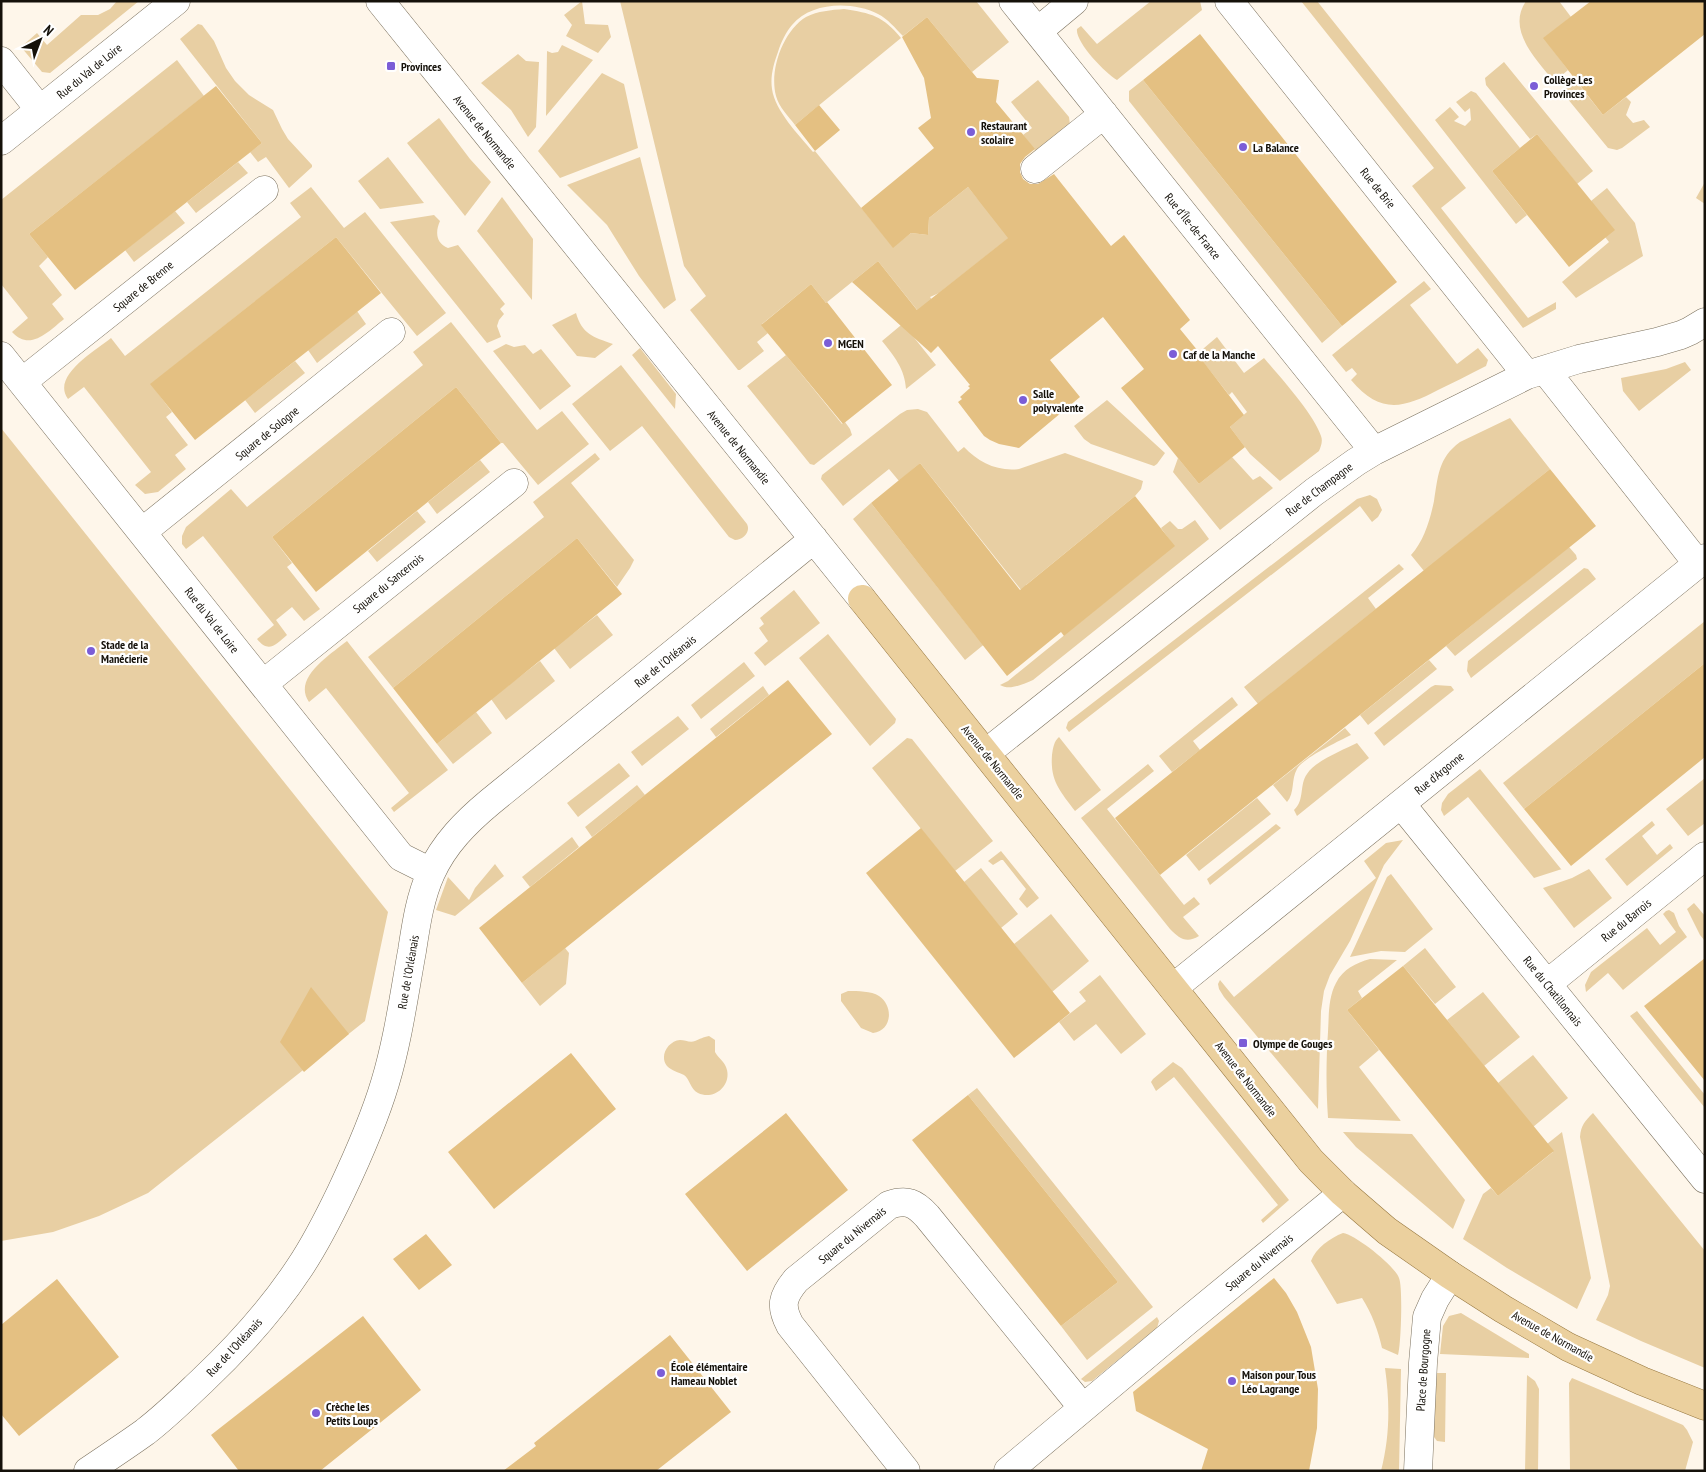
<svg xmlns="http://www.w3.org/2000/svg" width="1706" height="1472" font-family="'PT Sans Narrow',sans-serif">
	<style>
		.green { fill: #e8cfa3 }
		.building { fill: #e4c082 }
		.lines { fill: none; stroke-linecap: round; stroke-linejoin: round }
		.minor-casing { stroke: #7b715e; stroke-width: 29 }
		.major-casing { stroke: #977840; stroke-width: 29 }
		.minor { stroke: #fff; stroke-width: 28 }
		.major { stroke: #ebd09e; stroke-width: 28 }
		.poi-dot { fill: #7b5dd7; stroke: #fff; stroke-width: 2 }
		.labels { text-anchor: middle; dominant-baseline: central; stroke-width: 4.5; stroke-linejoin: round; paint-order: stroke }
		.poi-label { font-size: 12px; font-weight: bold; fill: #15110a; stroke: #fff; text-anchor: start }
		.street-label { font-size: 12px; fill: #15110a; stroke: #fff }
	</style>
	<rect width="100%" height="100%" fill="#fef6ea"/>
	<path class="green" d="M117,1H139L50,73L42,72L21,47L37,33L47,45L81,15H98L110,9Z
		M582,1L585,24L608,25L611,37L598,53L566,36L572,25L564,15Z
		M620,1H976L1009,42L972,72L927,17L903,36C895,28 888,19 878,14C852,1 811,2 792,25C786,32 781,42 778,52C774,63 770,76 772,89C775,111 799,135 813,152L815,151L893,247L911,233L928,235L929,218L968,187L977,198L1020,229L939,293L930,297L940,311L912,335L936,365L906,389C905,369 894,356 882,341L918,311L878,261L826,303L811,284L762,324L768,333L757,342L764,351L740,370H738L690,310L706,296L684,266Z
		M1151,1H1200L1202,10L1117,80C1105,73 1075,42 1077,29L1081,26L1097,44Z
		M1301,1H1317L1466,188L1441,208L1528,318L1556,302V309L1523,328L1412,186L1434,168Z
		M1526,1H1559L1571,17L1544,38L1568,70L1554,82C1537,59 1506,31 1526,1Z
		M844,9C871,13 883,16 901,38L795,125C788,116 779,107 776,96C769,70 783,31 806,17C818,11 831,10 844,9Z
		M198,24L202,25L214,41L226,68L235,81L249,95L273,110L282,129L288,139L312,165V167L289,188L266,157L258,162L250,152L262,143L180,39Z
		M562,45L593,60L546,116L547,51L552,53L558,52Z
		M518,54L526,61L539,62L536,127L528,137L511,110L481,83Z
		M177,60L204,96L29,234L48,257L39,266L62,295L52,304L64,319C49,331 30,352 12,332L28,318L1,284V200Z
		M1504,62L1593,171L1577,184L1537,134L1530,139L1486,85L1485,78Z
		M602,73L624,84L638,148L560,178L538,151Z
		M1038,80L1069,117L1070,125L1027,161L1024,159L1035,150L1023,135L1032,128L1011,102Z
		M1143,80L1342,326L1322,343L1129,101V91Z
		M1576,81L1603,115L1626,97L1631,102L1626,115L1633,123L1644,120L1650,127L1622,148L1617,150L1608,148L1562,92Z
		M1471,91L1476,93L1520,148L1492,171L1527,215L1516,224L1435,120L1450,107L1459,117L1454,121L1465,126L1471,120L1470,108L1465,112L1456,102Z
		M439,118L470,159L491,182L465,216L407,143Z
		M388,157L424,203L380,209L358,181Z
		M640,157L676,300L664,309L639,276L607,225L567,185Z
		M238,162L248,173L196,213L187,202Z
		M1705,182V204L1696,198Z
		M311,187L344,228L365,212L446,313L417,336L336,237L151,384L172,412L166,417L188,445L175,455L186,469L158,492L145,494L135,485L151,472L84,387L68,399C51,376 95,351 111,338L125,356L301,217L290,203Z
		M1607,188L1635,223L1643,256L1576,298L1562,282L1609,242L1605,237L1591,201Z
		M502,197L533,239L532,300L477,231Z
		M175,211L185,223L134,262L125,250Z
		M434,215L440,221C435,232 436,243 448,248L458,245L505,304L500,309L504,314L499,320L497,326L501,337L487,343L390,222Z
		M1424,281L1431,289L1410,305L1457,364L1478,348L1488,360L1486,366L1484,367C1468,375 1453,383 1438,390C1402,409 1380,414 1351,380L1357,374L1352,368L1346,372L1332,355Z
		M357,311L366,324L317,363L308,350Z
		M576,313C582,334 593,337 613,344L595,358L577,356L552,325Z
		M451,322L537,430L562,411L589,444L538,485L503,443H501L456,387L272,537L292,563L287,567L320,609L304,621L292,607L276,620L287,635C276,644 269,654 257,639L274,625L203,536L186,549L182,544V536L186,527L231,489L247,507L423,365L413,352Z
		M1217,337L1244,373L1264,358C1280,377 1314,414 1321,436C1323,441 1321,446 1319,451L1280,481L1250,454L1230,427L1247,412L1232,392L1229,395L1197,354Z
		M506,344L514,347L525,345L533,354L541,349L571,386L540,410L493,351Z
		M640,348L676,394L675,409L632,355Z
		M786,355L842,424L845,422L850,429L852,435L814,465L810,464L747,386Z
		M295,361L305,373L255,413L245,400Z
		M1685,362L1691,370L1639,411L1623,391L1621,378L1666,369Z
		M621,365L747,524C751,532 743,540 735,540L729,537L642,426L610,451L572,404Z
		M1107,400L1165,453L1157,464L1154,466L1091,444L1084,439L1074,426Z
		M918,409L927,412L958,452L964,447C978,462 998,472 1019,469L1065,453L1143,481L1141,489L1135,496L1026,585V596L920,463L899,481L889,469L843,506L821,479L822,475L900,414L907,410Z
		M1510,418L1550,469L1424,571L1411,555C1424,541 1430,520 1434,501C1438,477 1438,458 1460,442Z
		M1,428L388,912L365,1021L148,1193L99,1216L53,1232L1,1241Z
		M595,453L600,459L571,483L634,560L630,568L617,587L577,538L393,688L368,657L544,517L533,502Z
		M1232,457L1253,480L1260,476L1273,488L1220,530L1173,472L1178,458L1199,484Z
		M480,460L490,472L437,514L428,502Z
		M1370,495L1377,499L1382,510L1378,517L1372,522L1360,506L1069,732L1066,728L1068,722L1357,499Z
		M871,503L976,636L987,642L965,660L853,519Z
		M417,511L426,522L377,562L368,551Z
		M1195,520L1209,539L1033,680C1023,684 1010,691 1000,685L1008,681L1174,546L1161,528L1170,521L1178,529H1182Z
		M1569,547L1576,555L1577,559L1455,656L1446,646Z
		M1399,564L1404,569L1368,598L1376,609L1258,704L1244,687Z
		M1584,568L1588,569L1596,579L1471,678L1467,671L1468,661Z
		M794,590L820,623L765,666L754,653L768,641L759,628L764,624L760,618Z
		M597,615L613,635L570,669L554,648Z
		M1705,621V663L1524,809L1503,783Z
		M828,634L896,719L895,723L870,746L799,658Z
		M347,641L448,770L394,812L391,808L409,793L326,688L309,702C292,678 331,654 347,641Z
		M1429,660L1437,669L1368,725L1360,715Z
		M540,661L555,681L506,720L491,699Z
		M744,662L755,676L701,719L691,705Z
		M1435,685L1451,686L1454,690L1384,746L1374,733L1431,687Z
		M763,686L769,695L716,737L710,729Z
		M1232,697L1238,705L1193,741L1200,750L1172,772L1159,756Z
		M476,712L492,733L453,764L437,744Z
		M678,716L689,729L642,766L631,752Z
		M1345,728L1351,735C1339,741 1303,758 1297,769C1291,779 1295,793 1287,802L1273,785Z
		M1059,737L1101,790L1075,811C1060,791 1050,781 1052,755C1053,748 1054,741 1059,737Z
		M907,738L912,739L993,841L955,871L872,768Z
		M1357,743L1369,758L1297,816L1294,810C1305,800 1299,785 1307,774C1315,761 1343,750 1357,743Z
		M619,763L630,776L578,817L567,803Z
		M1148,764L1154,771L1107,809L1184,905L1194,897L1200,904L1183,917L1199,936C1186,944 1179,938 1170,929L1081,818Z
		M1480,769L1561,869H1562L1534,878L1468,797L1444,816L1441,810L1442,803L1448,794Z
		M1705,778V823L1688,836L1666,809Z
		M637,785L645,795L592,837L585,827Z
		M1257,798L1271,814L1199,871L1186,855Z
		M1652,821L1655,825L1642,836L1657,855L1670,844L1673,848L1627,886L1605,859Z
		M1276,824L1281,828L1210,885L1207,879Z
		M572,837L579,847L530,887L522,877Z
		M1403,840L1384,865L1350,941L1330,975L1324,991L1321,1011L1318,1109L1224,997L1219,989L1218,984L1220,980L1234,997L1376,878L1364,861L1386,843Z
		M1001,851L1039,898L1027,908L1019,899L1026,889L1003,860H1001L993,865L988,861Z
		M495,864L504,876L455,916L436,910L448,877L469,900L475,888Z
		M981,868L1018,914L1001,928L964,882Z
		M1589,869L1612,898L1574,928L1543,888L1572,878Z
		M1391,874L1433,929L1405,952L1381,951L1350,957L1387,877Z
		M1694,903L1705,916V941L1700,935L1687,909Z
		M1669,910L1674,913L1679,926L1687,937L1623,990L1608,973L1586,992L1585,985L1591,972L1647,928L1660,945L1676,932L1663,914L1666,911Z
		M1051,914L1089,961L1052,992L1014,944Z
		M565,948L569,953L566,984L540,1006L522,983Z
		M1425,948L1456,987L1435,1004L1403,966Z
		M1370,959L1397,960L1358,991L1362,998L1347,1010L1379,1050L1359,1067L1401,1121L1328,1118C1326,1089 1326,1061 1328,1032C1329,1016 1328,998 1336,983C1343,969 1356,963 1370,959Z
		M1100,975L1146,1034L1121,1054L1096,1024L1074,1041L1059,1022L1086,1001L1079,992Z
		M848,991C858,991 871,991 879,996C894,1006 892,1031 873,1033L861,1028L841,1001V994Z
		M1483,992L1520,1037L1484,1066L1447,1020Z
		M1637,1011L1705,1095V1108L1630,1016Z
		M709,1036L715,1040V1052C718,1058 724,1061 726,1067C733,1084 715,1101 698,1093C690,1089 690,1079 684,1075C678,1072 672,1071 667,1066C659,1056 668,1041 680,1040C685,1040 690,1043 695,1041C700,1039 703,1037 709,1036Z
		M1533,1055L1568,1098L1533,1127L1498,1083Z
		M1173,1062L1182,1068L1289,1200L1263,1223L1261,1220L1278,1205L1174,1077L1156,1091L1151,1082L1153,1079Z
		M977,1088L1153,1307L1087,1360L1061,1326L1118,1282L968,1095Z
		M1593,1113L1705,1251V1368L1641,1341L1596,1320L1608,1295L1610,1286L1580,1137C1581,1125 1585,1121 1593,1113Z
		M1343,1132L1412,1134L1465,1200L1453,1229L1356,1147Z
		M1562,1132L1591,1278L1577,1309L1507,1268L1463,1239L1483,1194L1491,1188L1498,1196L1553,1152L1547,1144Z
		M1343,1233C1356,1235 1395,1266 1399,1278C1403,1287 1401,1346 1398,1355L1382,1348C1378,1330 1372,1314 1362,1298L1337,1304L1311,1261C1316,1248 1330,1238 1343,1233Z
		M1461,1313L1529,1354V1358L1440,1354L1443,1326L1449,1316Z
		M1157,1317L1159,1321L1157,1328L1092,1381L1085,1382L1081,1379Z
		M1385,1368L1401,1369L1399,1471H1381C1390,1436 1390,1403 1385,1368Z
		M1432,1373H1446L1445,1442L1437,1441L1431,1433Z
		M1527,1375L1535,1381L1539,1389L1538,1471H1525Z
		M1572,1378L1683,1425L1687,1430L1693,1442L1685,1471H1570L1569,1383Z"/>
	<path class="building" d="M1591,1H1705V34L1603,115L1543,38Z
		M927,17L977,78L999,80L996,102L1035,149L1025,157L1020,164V172L1023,179L1030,184H1038L1054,174L1111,246L1124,235L1190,320L1180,329L1198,351L1196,352L1244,415L1230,427L1245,447L1199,484L1121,388L1144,369L1103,317L1050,360L1080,397L1019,448L999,444L990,440L984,436L958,402L962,399L960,397L970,388L968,386L970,385L938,346L931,353L852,282L878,261L917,310L1008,238L968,187L929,218L928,235L911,233L893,248L861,208L934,148L918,128L931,118L924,78L902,37Z
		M1200,34L1397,282L1342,326L1143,80Z
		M216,86L262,143L75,290L29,234Z
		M819,105L840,130L815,151L795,125Z
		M1537,134L1615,230L1569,267L1492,171Z
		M336,237L381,293L195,440L150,384Z
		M811,284L826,303L827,302L892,385L843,424L761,325Z
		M456,387L501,443L316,592L272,537Z
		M920,463L1020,590L1135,496L1175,546L1064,636L1061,632L1007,676L871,503Z
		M1550,469L1596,526L1160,875L1115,818Z
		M577,538L622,594L437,744L393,688Z
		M1705,663V757L1571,866L1524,809Z
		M788,680L832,734L522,983L479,928Z
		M921,828L1070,1013L1014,1058L866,873Z
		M1705,958V1081L1644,1006Z
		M1403,966L1554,1151L1498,1196L1347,1010Z
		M311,987L349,1034L304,1072L280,1042Z
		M571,1053L616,1109L494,1209L448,1152Z
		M968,1095L1118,1282L1061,1326L912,1140Z
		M786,1113L848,1190L747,1271L685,1194Z
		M426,1234L452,1265L419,1290L393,1259Z
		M1274,1278L1286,1293L1297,1312L1311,1347L1318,1389L1317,1428L1309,1471H1201L1208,1449L1136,1411L1133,1392Z
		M57,1279L119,1357L19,1436L1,1414V1325Z
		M363,1316L421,1390L320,1471H239L211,1435Z
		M670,1335L731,1412L656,1471H503L536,1446L534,1443Z"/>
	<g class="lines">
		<defs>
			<path id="minor" d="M380,1L862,599
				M1013,1L1374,451
				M1229,1L1527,375
				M1038,31L1074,1
				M1,61L40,110
				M1,141L176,1
				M1035,169L1104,114
				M1,356L401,857L431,872
				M1545,370L1698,564
				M22,382L264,190
				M142,532L391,332
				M263,684L514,483
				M986,753L1314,492L1356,462L1374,451L1527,375L1579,359L1657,342L1681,335L1690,331L1705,322
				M1401,804L1705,1179
				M1547,984L1705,856
				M1173,988L1705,558
				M88,1471C107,1458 127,1445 145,1432C166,1416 184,1398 203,1380C239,1346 273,1308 300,1267C316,1243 329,1217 341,1192C358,1156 374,1120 385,1083C398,1040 404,995 412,951C416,925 420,897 431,873C444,844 466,822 490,802L814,539
				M906,1471L790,1325C780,1306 782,1297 796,1280L889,1205C907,1199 915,1203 927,1216L1083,1408
				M1008,1471L1187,1321L1343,1193
				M1418,1471L1423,1363L1427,1317L1435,1299L1450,1275"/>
			<path id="major" d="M862,599L1311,1161L1343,1193L1387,1231L1450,1275L1503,1309L1568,1347L1642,1381L1705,1406"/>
		</defs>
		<use href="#minor" class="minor-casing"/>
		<use href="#major" class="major-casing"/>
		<use href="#minor" class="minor"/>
		<use href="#major" class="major"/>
	</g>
	<g class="poi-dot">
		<rect x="386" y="61" width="10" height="10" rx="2.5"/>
		<circle cx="1534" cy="86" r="5"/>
		<circle cx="971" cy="132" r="5"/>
		<circle cx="1243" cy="147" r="5"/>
		<circle cx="828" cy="343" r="5"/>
		<circle cx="1173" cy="354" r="5"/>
		<circle cx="1023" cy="400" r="5"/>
		<circle cx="91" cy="651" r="5"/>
		<rect x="1238" y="1038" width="10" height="10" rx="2.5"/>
		<circle cx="661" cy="1373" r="5"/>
		<circle cx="1232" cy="1381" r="5"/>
		<circle cx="316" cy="1413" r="5"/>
	</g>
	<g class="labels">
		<g class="poi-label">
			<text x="401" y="66">Provinces</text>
			<text x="1544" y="79">Collège Les<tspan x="1544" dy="14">Provinces</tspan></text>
			<text x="981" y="125">Restaurant<tspan x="981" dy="14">scolaire</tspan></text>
			<text x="1253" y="147">La Balance</text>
			<text x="838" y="343">MGEN</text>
			<text x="1183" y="354">Caf de la Manche</text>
			<text x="1033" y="393">Salle<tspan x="1033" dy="14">polyvalente</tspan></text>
			<text x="101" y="644">Stade de la<tspan x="101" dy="14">Manécierie</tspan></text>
			<text x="1253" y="1043">Olympe de Gouges</text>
			<text x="671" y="1366">École élémentaire<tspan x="671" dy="14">Hameau Noblet</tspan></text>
			<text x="1242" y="1374">Maison pour Tous<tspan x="1242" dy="14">Léo Lagrange</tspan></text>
			<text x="326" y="1406">Crèche les<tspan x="326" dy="14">Petits Loups</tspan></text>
		</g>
		<g class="street-label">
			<text transform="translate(89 71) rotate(-39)">Rue du Val de Loire</text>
			<text transform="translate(485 132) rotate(51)">Avenue de Normandie</text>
			<text transform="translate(1378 188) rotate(51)">Rue de Brie</text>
			<text transform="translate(1193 226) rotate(51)">Rue d'Île-de-France</text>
			<text transform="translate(143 286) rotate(-39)">Square de Brenne</text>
			<text transform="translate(267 433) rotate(-39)">Square de Sologne</text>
			<text transform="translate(739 447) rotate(51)">Avenue de Normandie</text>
			<text transform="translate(1319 489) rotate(-37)">Rue de Champagne</text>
			<text transform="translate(388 583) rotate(-39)">Square du Sancerrois</text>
			<text transform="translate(212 620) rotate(52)">Rue du Val de Loire</text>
			<text transform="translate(665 661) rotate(-39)">Rue de l'Orléanais</text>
			<text transform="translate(993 762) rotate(51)">Avenue de Normandie</text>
			<text transform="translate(1439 773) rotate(-39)">Rue d'Argonne</text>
			<text transform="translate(1626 920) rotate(-39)">Rue du Barrois</text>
			<text transform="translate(408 972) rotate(-80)">Rue de l'Orléanais</text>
			<text transform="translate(1553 991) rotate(51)">Rue du Chatillonnais</text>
			<text transform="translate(1246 1079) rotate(52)">Avenue de Normandie</text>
			<text transform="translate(852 1235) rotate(-39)">Square du Nivernais</text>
			<text transform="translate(1259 1262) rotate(-39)">Square du Nivernais</text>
			<text transform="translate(1553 1336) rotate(29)">Avenue de Normandie</text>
			<text transform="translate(234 1347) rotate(-47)">Rue de l'Orléanais</text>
			<text transform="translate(1423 1370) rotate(-86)">Place de Bourgogne</text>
		</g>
	</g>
	<rect width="1706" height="1472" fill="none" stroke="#15110a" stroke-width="5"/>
	<g transform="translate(40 40) rotate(42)" stroke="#ffffff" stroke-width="4" paint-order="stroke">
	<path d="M0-4L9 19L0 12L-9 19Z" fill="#15110a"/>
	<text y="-8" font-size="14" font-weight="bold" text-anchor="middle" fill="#15110a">N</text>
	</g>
</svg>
